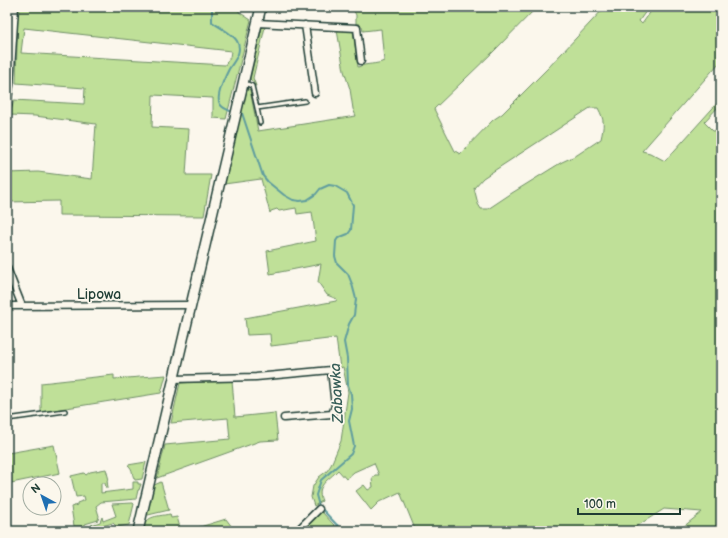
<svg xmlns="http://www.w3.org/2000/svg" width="728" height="538" font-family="'Balsamiq Sans',sans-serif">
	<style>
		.green { fill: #bfe098; stroke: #6f8e66; fill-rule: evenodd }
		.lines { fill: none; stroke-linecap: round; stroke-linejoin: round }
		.stream { stroke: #609d9e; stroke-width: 2 }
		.lane-casing { stroke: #1f3d34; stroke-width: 6 }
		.street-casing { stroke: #1f3d34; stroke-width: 9 }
		.secondary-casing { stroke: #1f3d34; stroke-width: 12 }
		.lane { stroke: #fbf7ec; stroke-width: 3 }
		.street { stroke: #fbf7ec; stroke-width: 6 }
		.secondary { stroke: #fbf7ec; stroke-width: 9 }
		.labels { text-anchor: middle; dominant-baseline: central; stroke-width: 3.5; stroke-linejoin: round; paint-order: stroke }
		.street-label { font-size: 14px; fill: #1f3d34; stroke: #fbf7ec }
		.water-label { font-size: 15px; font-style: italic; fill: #355d57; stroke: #fbf7ec }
	</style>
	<rect width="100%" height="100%" fill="#fbf7ec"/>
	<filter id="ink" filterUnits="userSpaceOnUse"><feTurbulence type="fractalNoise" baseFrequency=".025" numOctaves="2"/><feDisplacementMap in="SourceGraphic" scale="8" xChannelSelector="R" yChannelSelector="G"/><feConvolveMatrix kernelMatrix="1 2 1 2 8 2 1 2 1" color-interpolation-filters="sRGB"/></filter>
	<g filter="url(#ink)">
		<path class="green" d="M18,7H239V12L251,20L226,119L213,118V98L153,95L152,127L189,129L186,175H211L204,216L59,215V201L7,202V173L38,172L92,179L96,124L35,116L10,115L14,100L84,104L85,88L16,83ZM24,28L231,51L230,57L225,65L21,53Z
			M352,7H537L494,51L434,109L455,151L460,154L493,120L502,114L548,68L605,7H649L639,21L642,24L654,7H721V64L719,63L642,151L650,153L665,161L721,99V104L704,122L713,131L721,130V531H678L702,512L664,509L629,531H414L415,529L400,492L379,502L371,510L356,491L364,485L368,490L373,487L372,479L375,475H379L374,463L354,472L346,479L338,470C329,480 315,485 322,501L314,506L311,497L313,486L319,477L327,471L331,465L341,441L348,392L343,367L340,368L336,338L271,346L270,334L247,335L245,318L336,301L337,299L327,295L318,282L321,264L270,274L267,251L316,241L312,212L297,214L296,208L279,211L277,209L271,211L270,213L261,179L224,184L247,89H249L250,90L258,131L356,116L353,109L350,89L344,71L337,30L353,31L358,67C367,63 376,65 384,61L381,29L363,31L362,26L356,25V15ZM590,108H598C605,121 604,125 601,139L577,155L562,162L512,193L488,209H481L478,204L474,188L483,178Z
			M262,27H265L253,78L256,86H255L253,82L250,79Z
			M114,375V379L166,375L161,393L41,412V383Z
			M232,380L235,417L275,413L278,440L260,441L157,478L165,445L230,439L228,418L171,423L180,383Z
			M54,445L60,473L11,483L8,453Z
			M146,462L142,479L135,480C131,474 134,470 128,465Z
			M106,469L109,480H107L108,488H106L105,483H101V493L133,489V482H138V484H141L139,490H138L136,499L101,502L96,506L99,516L98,520L85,524V526H74L71,507L77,505V503L85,500L84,496L76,497L71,476L84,473L86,475L90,472Z
			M161,482L169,510L148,515L146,513L152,486Z
			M133,503L134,504L129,525L117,527L113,523L92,529L91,525L100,522L102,517L103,521L116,516L112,504Z
			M320,511L322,512L334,525L342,531H304C310,524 313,518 320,511Z
			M170,514L171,518L177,517L181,531H142C146,515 155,517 170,514Z
			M226,519L235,531H187Z"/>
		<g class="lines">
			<path class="stream" d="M212,7V22C220,28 232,33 237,41C243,52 234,61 229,69C225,77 215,97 220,104C222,108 227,109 230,111
				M242,113L263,176L268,182L284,195L293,200L300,201L307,200L316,194L320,189L329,185L335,186L347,193L353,205L351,230L348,234L338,238L336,241L335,256L337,263L348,274L352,284L356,299L354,315L349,324L344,342L347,358L348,385L351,394L352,409L349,421L354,446L351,454L321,480L316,495L319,506L336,524L345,531"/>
			<defs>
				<path id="lane" d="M245,83L252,86L257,108L305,101
					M257,108L260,123
					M7,419L65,411"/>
				<path id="street" d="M257,23L357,28L361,61
					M305,25L315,93
					M7,107L10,85L15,7
					M7,268L22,306
					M7,306L191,305
					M173,379L256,377L331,370L335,406L332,414L284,418
					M297,531L319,509"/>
				<path id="secondary" d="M138,531L261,7"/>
			</defs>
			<use href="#lane" class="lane-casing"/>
			<use href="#street" class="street-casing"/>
			<use href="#secondary" class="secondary-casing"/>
			<use href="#lane" class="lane"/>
			<use href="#street" class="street"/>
			<use href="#secondary" class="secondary"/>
		</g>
	</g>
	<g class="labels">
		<g class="street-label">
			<text x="99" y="294">Lipowa</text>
		</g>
		<g class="water-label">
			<text transform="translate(337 393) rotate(-93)">Zabawka</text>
		</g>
	</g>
	<rect width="728" height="538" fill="none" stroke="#fbf7ec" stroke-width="24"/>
	<rect x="12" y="12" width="704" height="514" fill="none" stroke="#1f3d34" stroke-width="1.5" filter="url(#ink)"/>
	<g transform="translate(42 496) rotate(320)"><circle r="19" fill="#fbf7ec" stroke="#a3ada2"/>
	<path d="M0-3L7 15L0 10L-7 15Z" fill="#1f6fb2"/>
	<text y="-6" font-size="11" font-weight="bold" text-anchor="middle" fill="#1f3d34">N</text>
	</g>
	<path d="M578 508v6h102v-6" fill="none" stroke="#1f3d34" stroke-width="2"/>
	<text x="584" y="508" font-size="12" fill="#1f3d34" stroke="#fbf7ec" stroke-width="3" paint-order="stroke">100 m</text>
</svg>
